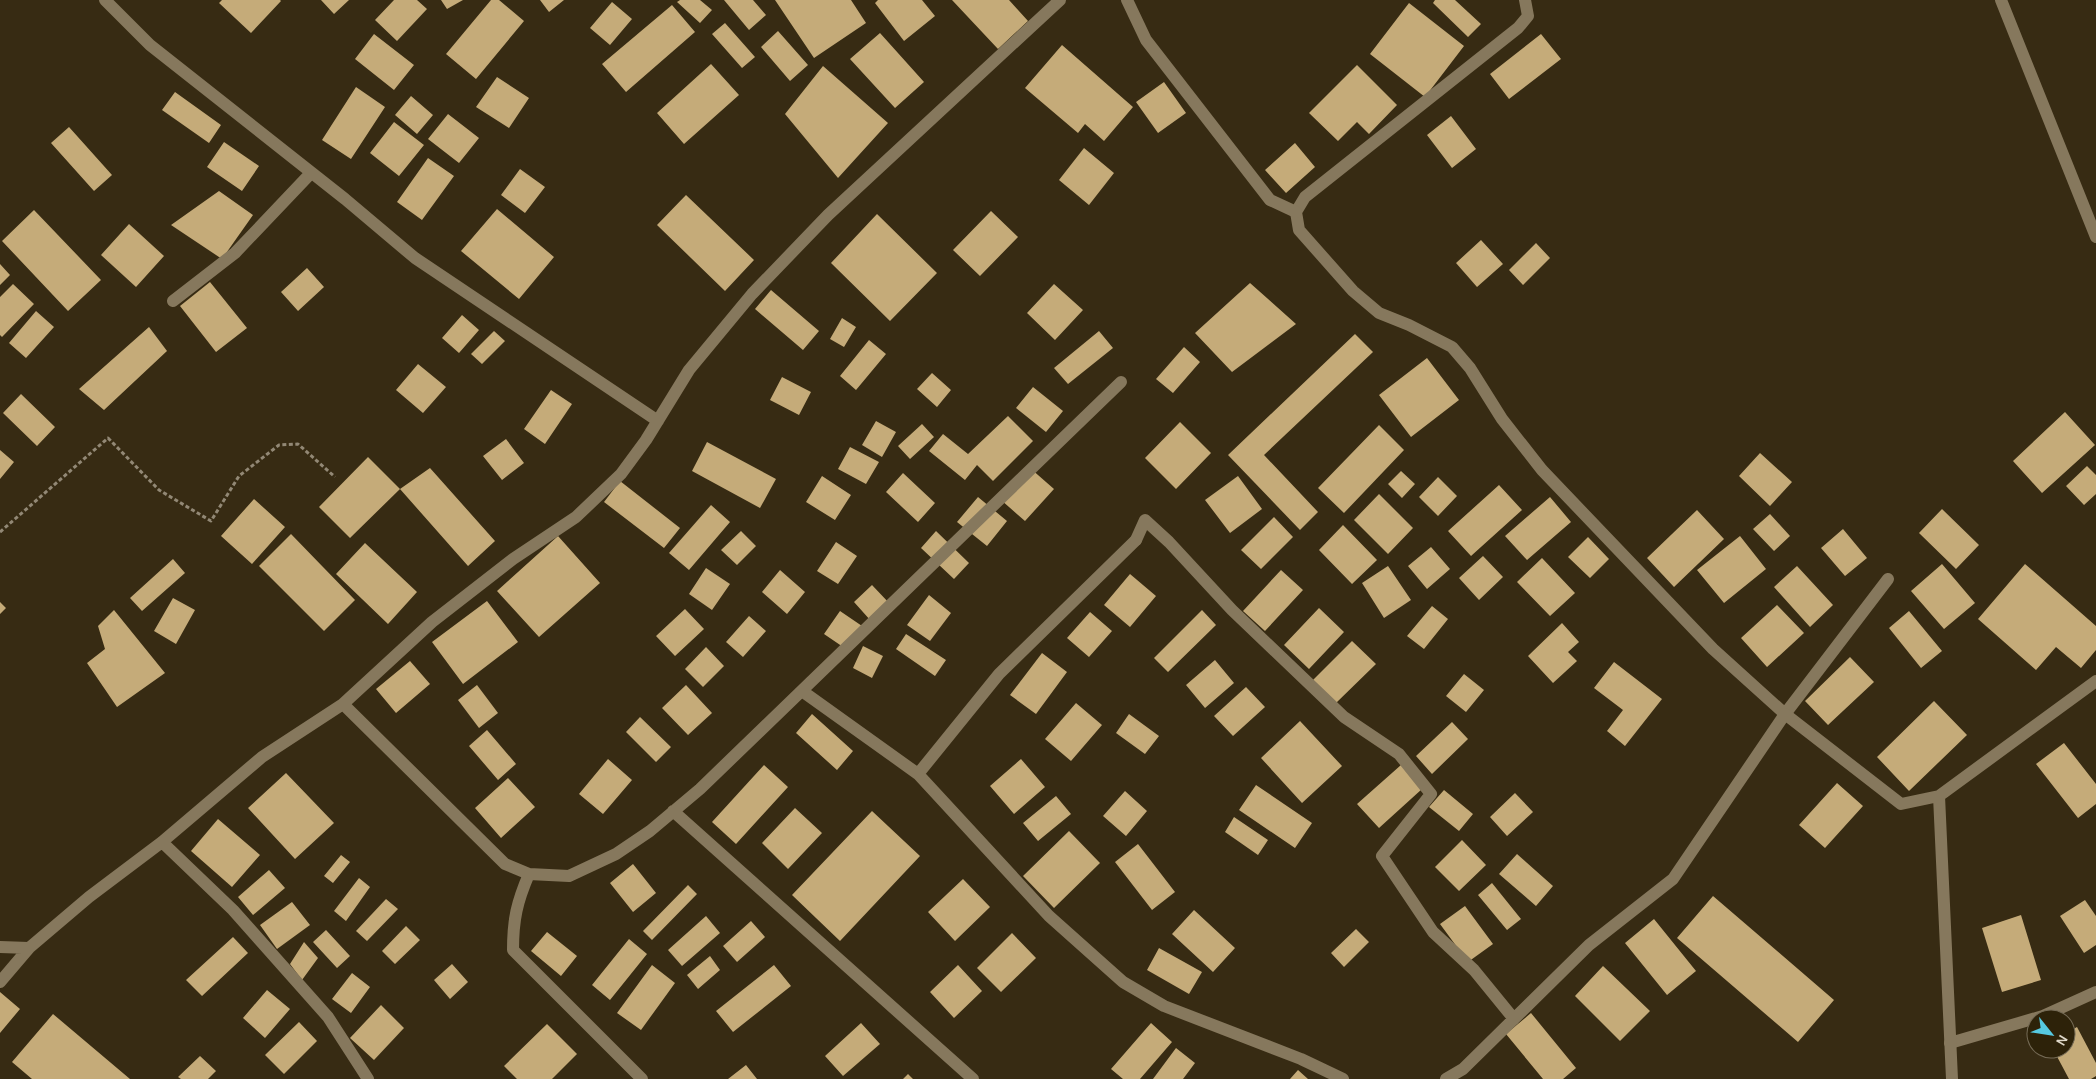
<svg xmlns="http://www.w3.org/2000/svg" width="2096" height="1079" font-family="Karla,sans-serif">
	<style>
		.building { fill: #c5ab79 }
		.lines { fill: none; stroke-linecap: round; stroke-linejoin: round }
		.path { stroke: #928875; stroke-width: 3; stroke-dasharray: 4 2.5; stroke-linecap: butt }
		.lane { stroke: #86785d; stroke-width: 12 }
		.street { stroke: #86785d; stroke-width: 12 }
	</style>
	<rect width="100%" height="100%" fill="#372b13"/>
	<path class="building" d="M222,0H280L281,1L251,33L219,3Z
		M321,0H349L334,14Z
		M394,0H417L427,9L397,41L375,20Z
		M441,0H463L447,9Z
		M491,0H499L524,21L476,79L446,54Z
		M540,0H564L549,12Z
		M680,0H700L712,10L700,23L677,2Z
		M724,0H753L766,15L749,30Z
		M775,0H851L866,23L814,58Z
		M878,0H922L935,16L904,41L875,3Z
		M952,0H1009L1028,21L998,49Z
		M1435,0H1455L1481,24L1468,37L1433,3Z
		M612,2L632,19L610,45L590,28Z
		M1409,3L1464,46L1425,97L1370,54Z
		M672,5L695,32L626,92L602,64Z
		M725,23L755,57L742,68L712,34Z
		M778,31L808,65L790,81L761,47Z
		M880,33L924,82L895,108L850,59Z
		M374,34L414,65L394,90L355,59Z
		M1541,34L1561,59L1509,99L1490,74Z
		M1062,45L1133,107L1104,141L1085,124L1078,133L1025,88Z
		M711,64L739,95L684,144L657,113Z
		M1357,65L1397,105L1369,134L1357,122L1338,141L1309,113Z
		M823,66L888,123L838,178L785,114Z
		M497,77L529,98L509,128L476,107Z
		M1164,82L1186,113L1158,133L1136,102Z
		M356,87L385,107L351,159L322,140Z
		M175,92L221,125L209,143L162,110Z
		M411,96L433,115L417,134L395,115Z
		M448,114L479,138L459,163L428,139Z
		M1451,116L1476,149L1452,168L1427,135Z
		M394,122L424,145L399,176L370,153Z
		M69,127L112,175L94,191L51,143Z
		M224,142L259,166L242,191L207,167Z
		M1295,143L1315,167L1286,193L1265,170Z
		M1084,148L1114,173L1089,205L1059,180Z
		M428,158L454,176L422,220L397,202Z
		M520,169L545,187L525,213L501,195Z
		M219,191L253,215L222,259L171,225Z
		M686,195L754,260L725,291L657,225Z
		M497,209L554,257L519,299L461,251Z
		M34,210L101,280L68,311L2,241Z
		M991,211L1018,237L980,276L953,250Z
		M877,214L937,273L890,321L831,263Z
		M129,224L164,256L136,287L101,255Z
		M1481,240L1503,264L1477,287L1456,263Z
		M1536,243L1550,258L1523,285L1509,270Z
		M0,264L10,275L0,285Z
		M307,268L324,287L298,311L281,292Z
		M210,282L247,328L216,352L180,306Z
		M1250,283L1296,324L1232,372L1195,333Z
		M13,284L34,304L2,337L0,335V297Z
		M1054,284L1083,310L1055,340L1027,313Z
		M771,290L819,331L803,350L755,309Z
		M36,311L54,327L26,358L9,343Z
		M462,315L479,330L459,353L442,338Z
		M842,318L856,327L844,347L830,339Z
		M149,327L167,351L104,410L79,389Z
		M494,331L505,341L482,364L471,354Z
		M1099,331L1113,348L1068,384L1054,368Z
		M1355,334L1373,352L1264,455L1318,512L1300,530L1228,455Z
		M869,340L886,354L856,390L840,376Z
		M1184,347L1200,362L1173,393L1156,379Z
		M1427,358L1459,400L1411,437L1379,395Z
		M418,364L446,387L423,413L396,390Z
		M932,373L951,390L937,407L917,389Z
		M782,377L811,392L799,415L770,400Z
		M1033,387L1063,411L1046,432L1016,408Z
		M551,390L572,404L545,444L524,429Z
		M21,394L55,427L37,446L3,413Z
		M2065,412L2095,445L2042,493L2013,461Z
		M1008,416L1033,441L993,481L977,465L965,480L929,451L943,434L968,454Z
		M876,421L896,432L882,457L862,445Z
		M1180,422L1211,453L1176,489L1145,458Z
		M922,424L934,437L910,459L898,446Z
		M1379,425L1404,450L1344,513L1318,488Z
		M506,439L524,463L502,480L483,456Z
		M707,442L776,479L760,508L692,471Z
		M850,447L879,462L866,484L838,469Z
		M0,450L14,462L0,479Z
		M1760,453L1792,482L1770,506L1739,476Z
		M368,457L400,489L350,538L319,507Z
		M2087,466L2096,475V494L2084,505L2066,486Z
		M430,468L495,541L468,566L400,489Z
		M1030,468L1054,489L1025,521L1001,500Z
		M1401,471L1415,484L1402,498L1388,484Z
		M903,473L935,503L918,522L886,492Z
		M822,476L851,495L835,520L806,502Z
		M1238,476L1262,509L1230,533L1205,500Z
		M1438,477L1457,496L1438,516L1419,497Z
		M620,481L680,528L664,548L604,502Z
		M1499,485L1522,510L1471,556L1448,531Z
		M1379,494L1413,528L1388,554L1354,520Z
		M978,497L1007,521L987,546L957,522Z
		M1550,497L1571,522L1527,560L1505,536Z
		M254,499L285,527L252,564L221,536Z
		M711,505L730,522L689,570L669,553Z
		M1942,509L1979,545L1956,569L1919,533Z
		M1697,510L1724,539L1674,587L1647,558Z
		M1770,514L1790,536L1774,551L1753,529Z
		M1274,517L1293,537L1261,569L1241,550Z
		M1343,525L1377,560L1352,584L1319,550Z
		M1843,529L1867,558L1845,576L1821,548Z
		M741,531L756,546L737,565L721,550Z
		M936,531L969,563L954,579L921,548Z
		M291,534L355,600L324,631L259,566Z
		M558,536L600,583L539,637L497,591Z
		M1740,536L1766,569L1724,603L1697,570Z
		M1588,537L1609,559L1590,578L1568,557Z
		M836,542L857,556L838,584L817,571Z
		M365,543L417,592L388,624L336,574Z
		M1431,547L1450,569L1427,589L1408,566Z
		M1483,556L1503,577L1479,600L1459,578Z
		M1542,558L1575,593L1550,616L1517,582Z
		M173,559L185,573L142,611L130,598Z
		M1942,564L1975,603L1944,629L1911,591Z
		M2025,564L2096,626V650L2081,668L2056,647L2036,670L1978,619Z
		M1388,566L1411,600L1384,618L1362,583Z
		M1797,566L1833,605L1810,627L1774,587Z
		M706,568L730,584L712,610L689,594Z
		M780,570L805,592L787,614L762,592Z
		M1281,570L1303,590L1265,631L1243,611Z
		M1130,574L1156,596L1130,627L1104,605Z
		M872,585L890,604L871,621L854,602Z
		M929,595L951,613L930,641L907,625Z
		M173,598L195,610L176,644L154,631Z
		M487,601L518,642L463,684L432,642Z
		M0,602L6,608L0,614Z
		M1777,605L1804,633L1767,667L1741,638Z
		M1432,606L1448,619L1424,649L1407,636Z
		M1319,608L1344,632L1309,669L1284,645Z
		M685,609L704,629L675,656L656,636Z
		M114,610L165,673L117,707L87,663L105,649L98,626Z
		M1202,610L1216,625L1168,672L1154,658Z
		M840,611L862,626L846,649L824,634Z
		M1909,611L1942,651L1921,668L1889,628Z
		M1090,612L1112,631L1089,657L1067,638Z
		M749,616L766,631L743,657L726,642Z
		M1562,623L1579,642L1568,652L1577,661L1553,683L1528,656Z
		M906,634L946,660L935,676L896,649Z
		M1352,641L1376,664L1336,703L1313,680Z
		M863,646L883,656L872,678L853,668Z
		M706,647L724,666L703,687L685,669Z
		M1042,653L1067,672L1036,714L1010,695Z
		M1850,657L1874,682L1828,725L1805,701Z
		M1215,660L1234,683L1205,708L1186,685Z
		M410,661L430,684L396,713L376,689Z
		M1614,662L1662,699L1625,746L1607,731L1623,710L1594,688Z
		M1464,674L1484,690L1466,712L1446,696Z
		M477,685L498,713L479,728L458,700Z
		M686,685L712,713L688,735L662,708Z
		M1246,687L1265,707L1233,736L1214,716Z
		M1934,701L1967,735L1909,791L1877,757Z
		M1076,703L1102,725L1071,761L1045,739Z
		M812,714L853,751L837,770L796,733Z
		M1129,714L1159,736L1145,754L1116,733Z
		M640,717L671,747L656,762L626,732Z
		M1300,721L1342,766L1302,803L1261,758Z
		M1452,722L1468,739L1432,774L1416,756Z
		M487,730L516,764L498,780L469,746Z
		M2064,743L2096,784V804L2078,818L2036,764Z
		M608,759L632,780L603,814L579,794Z
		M1021,759L1045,787L1014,814L990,786Z
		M764,765L788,787L736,844L712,822Z
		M1401,765L1422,789L1379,828L1357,804Z
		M286,773L334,823L295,859L248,808Z
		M508,778L535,807L501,838L475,808Z
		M1837,783L1863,806L1825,848L1799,825Z
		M1256,785L1312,823L1295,848L1239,810Z
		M1444,790L1473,814L1459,831L1429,807Z
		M1125,791L1147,811L1126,836L1103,816Z
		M1515,793L1533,812L1507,836L1490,817Z
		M1056,796L1071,814L1038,841L1023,823Z
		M795,808L822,833L788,869L762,843Z
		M872,811L920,856L840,941L792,895Z
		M1234,817L1268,840L1258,855L1225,832Z
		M218,819L260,855L232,887L191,851Z
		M1069,831L1100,863L1054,908L1023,876Z
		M1462,840L1486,865L1459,891L1435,867Z
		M1138,844L1175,892L1152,910L1115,862Z
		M1517,854L1553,886L1536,906L1499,874Z
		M341,855L350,862L333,883L324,876Z
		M633,864L656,893L633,912L610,883Z
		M269,870L285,888L253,915L238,897Z
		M359,878L370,887L346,921L334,911Z
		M963,879L990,907L955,941L928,912Z
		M1492,883L1521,919L1507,930L1478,895Z
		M688,885L697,894L652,940L643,931Z
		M1713,896L1834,1000L1798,1042L1677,938Z
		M386,899L398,909L367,941L356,931Z
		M2085,900L2096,916V945L2084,953L2060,916Z
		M292,902L310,925L277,949L260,925Z
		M1465,906L1493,944L1468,962L1440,924Z
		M1194,910L1235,948L1213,972L1172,934Z
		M2021,915L2041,980L2002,992L1982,928Z
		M706,916L720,933L682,966L668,950Z
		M1654,919L1696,971L1667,995L1625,943Z
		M751,921L765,937L737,962L723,946Z
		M406,926L420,940L395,964L382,951Z
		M1356,929L1369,942L1344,967L1331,953Z
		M326,930L350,956L337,968L313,942Z
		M547,932L577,956L561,976L531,951Z
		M1012,933L1036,958L1001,992L977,968Z
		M233,937L248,953L202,996L186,980Z
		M629,939L647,954L610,1000L592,985Z
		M304,942L318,958L302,980L290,964Z
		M1159,948L1202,972L1189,994L1147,970Z
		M710,956L720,970L698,989L687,975Z
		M452,964L468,982L450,999L434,980Z
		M652,965L675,983L641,1030L617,1013Z
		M774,965L791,986L733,1032L716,1011Z
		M958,965L982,991L954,1018L930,992Z
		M1603,966L1650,1011L1620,1041L1575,996Z
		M352,973L370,987L351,1013L332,999Z
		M267,990L290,1009L265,1038L243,1018Z
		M0,992L20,1009L0,1033Z
		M381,1005L404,1028L374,1060L350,1038Z
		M1531,1013L1576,1068L1563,1079H1543L1506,1034Z
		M53,1014L130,1079H32L12,1062Z
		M299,1022L317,1041L284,1074L265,1055Z
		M861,1023L880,1044L843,1076L825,1056Z
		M1151,1023L1172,1042L1140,1079H1123L1111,1069Z
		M547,1024L577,1054L552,1079H517L504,1066Z
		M2077,1027L2096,1063V1076L2091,1079H2069L2053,1049H2066V1033Z
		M1176,1048L1195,1063L1183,1079H1153Z
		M200,1056L216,1071L208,1079H181L178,1077Z
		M746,1065L757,1079H728Z
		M1298,1070L1308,1079H1290Z
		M908,1074L913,1079H903Z"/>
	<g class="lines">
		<path class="path" d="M0,532L108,438L159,490L211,521L239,476L279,445L298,444L335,477"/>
		<path class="lane" d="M105,0L150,45L345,199L415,258L658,421
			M1525,0L1528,16L1518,28L1305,197L1296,212L1299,230L1353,291L1379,313L1409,325L1452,347L1470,368L1502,419L1542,470L1713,649L1785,714L1888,579
			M173,301L235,253L311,173
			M802,691L918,774L1049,916L1123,982L1164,1006L1301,1059L1343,1079
			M343,704L432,622L513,559L576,517L621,474L646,440L689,370L752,294L828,215L1060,0
			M918,774L999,674L1136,540
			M673,811L973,1079
			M162,842L233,910L328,1017L368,1079
			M529,874C517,902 513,919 513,950L642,1079
			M0,947L29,948
			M0,982L29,948L89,897L162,842L262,757L343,704L505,864L529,874L569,876L616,854L650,831L700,789L1121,382
			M1950,1043L2043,1016L2096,992"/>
		<path class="street" d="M1127,0L1146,40L1270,200L1296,212
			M2001,0L2096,237
			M1136,540L1145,520L1169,542L1232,610L1344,717L1399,754L1431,794L1382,856L1433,932L1474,970L1514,1019
			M1446,1079L1463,1069L1589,945L1673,879L1785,714L1901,804L1939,796
			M1952,1079L1939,796L2096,681"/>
	</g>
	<g transform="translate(2051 1034) rotate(120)"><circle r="24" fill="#2d2209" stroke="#756b56"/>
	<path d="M0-4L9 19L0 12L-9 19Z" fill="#56c9e1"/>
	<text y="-8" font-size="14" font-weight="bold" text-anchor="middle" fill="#e0d9ca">N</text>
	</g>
</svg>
